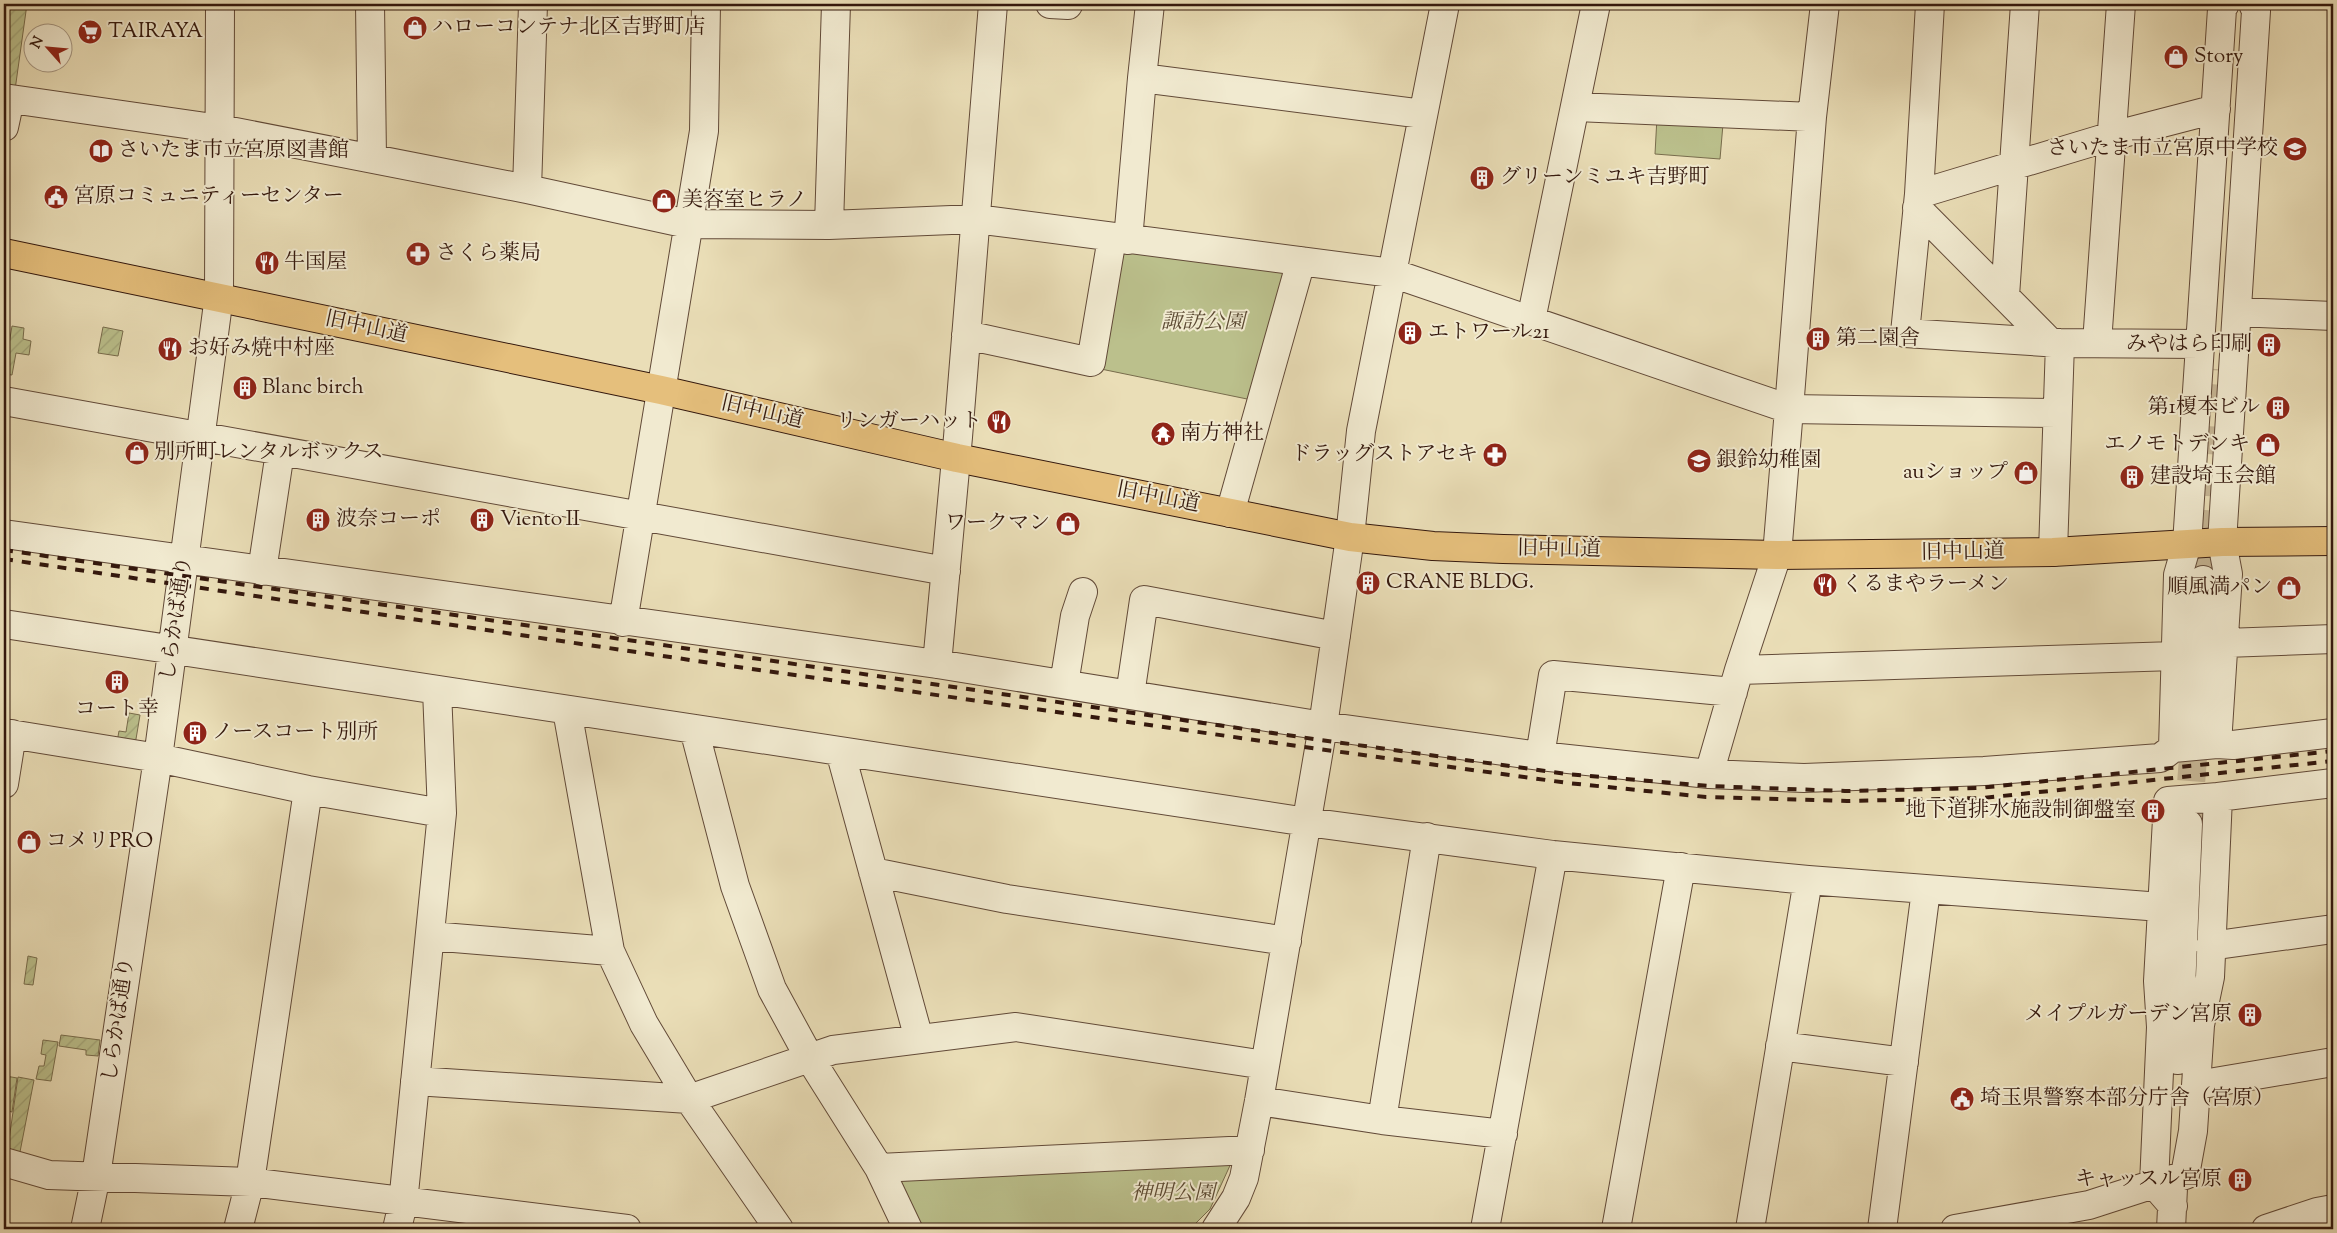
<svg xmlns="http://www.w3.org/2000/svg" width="2337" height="1233" font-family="'Sorts Mill Goudy','Noto Serif JP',serif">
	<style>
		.park { fill: #bbc08c; stroke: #786c4c }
		.garden { fill: url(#garden-furrows); stroke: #786c4c }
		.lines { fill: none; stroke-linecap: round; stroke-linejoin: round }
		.minor-tunnel { stroke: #c6b695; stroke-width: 28; stroke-dasharray: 28 14; stroke-linecap: butt }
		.minor-casing { stroke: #624a38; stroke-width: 30 }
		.major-casing { stroke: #34180d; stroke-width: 30 }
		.minor { stroke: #f1ead0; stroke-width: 28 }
		.major { stroke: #e5bf7c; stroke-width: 28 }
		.rail { stroke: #34180d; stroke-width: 4; stroke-dasharray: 9 9; stroke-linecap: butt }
		.labels { text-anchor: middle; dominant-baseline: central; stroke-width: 4; stroke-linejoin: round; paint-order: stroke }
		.poi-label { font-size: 21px; fill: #34180d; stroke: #f1ead0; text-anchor: start }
		.park-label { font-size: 21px; font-style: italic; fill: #5c4a33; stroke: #f1ead0 }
		.street-label { font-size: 21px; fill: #34180d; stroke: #f1ead0 }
	</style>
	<defs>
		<pattern id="garden-furrows" width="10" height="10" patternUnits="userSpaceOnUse" patternTransform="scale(1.25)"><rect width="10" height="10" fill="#bbc08c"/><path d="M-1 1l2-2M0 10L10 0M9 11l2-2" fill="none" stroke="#a1a478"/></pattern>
	</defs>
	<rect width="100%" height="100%" fill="#eadeb7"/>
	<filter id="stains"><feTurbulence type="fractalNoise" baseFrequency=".004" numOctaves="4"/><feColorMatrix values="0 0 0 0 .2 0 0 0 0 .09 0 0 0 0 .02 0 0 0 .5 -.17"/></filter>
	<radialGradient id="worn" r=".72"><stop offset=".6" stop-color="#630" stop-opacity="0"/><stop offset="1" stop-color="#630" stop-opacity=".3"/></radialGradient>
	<path class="park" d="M1657,117L1723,124L1720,159L1655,154Z
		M1120,249L1290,268L1252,400L1096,368Z
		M1233,1159L1210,1209L1190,1229H920L895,1179Z"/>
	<path class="garden" d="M4,4H27L15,90L4,89Z
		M12,326L24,328L23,339L31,341L29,355L16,353L12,375L4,374V344H9Z
		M103,327L123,331L118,356L98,353Z
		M129,713L140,715L135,745L117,742L119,731L126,732Z
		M28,956L37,958L33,985L24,984Z
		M61,1035L100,1040L98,1056L86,1055V1050L59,1046Z
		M43,1040L58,1042L51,1081L36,1079L39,1066H44L46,1055L41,1054Z
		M6,1076L17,1078L12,1112L4,1110Z
		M18,1077L34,1080L19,1157L7,1154Z"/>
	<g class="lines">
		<path class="minor-tunnel" d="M2203,580L2216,369
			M2188,823L2195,732"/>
		<defs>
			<path id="minor" d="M370,4L372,158
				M1050,4L1068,5
				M1930,4L1919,194L1905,333L2060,343L2200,344
				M1142,78L1423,114
				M4,98L220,129L527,189L688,224L829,225L976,219L1392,273L1789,409L1812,117L1825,4
				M1576,107L1812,117
				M4,127L10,99
				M527,189L533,4
				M1919,194L2112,136L2216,109
				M1917,208L2050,342
				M829,225L836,4
				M1128,240L1142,78L1150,4
				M2005,296L2025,4
				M2237,312L2333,316
				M1531,320L1596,4
				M966,335L1091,362L1112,238
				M2097,343L2121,4
				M4,401L946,571
				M1230,513L1301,261
				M4,534L937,664L1323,726L1540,756L1709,774L1804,778L1984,771L2160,758L2173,748L2217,744L2233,745L2333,733
				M2053,552L2060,343
				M262,571L280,452
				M623,622L704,131L706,4
				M4,624L1307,822L1553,855L1808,880L2161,907
				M2225,643L2333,639
				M937,664L958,437L993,4
				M1739,670L2175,656
				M1064,684L1075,616L1083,592
				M1130,695L1144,600L1336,636
				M567,710L610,951L644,1024L689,1099L779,1229
				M694,729L735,886L772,989L809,1057L879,1168L908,1229
				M2195,732L2203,580
				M4,733L158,758L308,790L442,813
				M2217,744L2228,574L2222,542L2256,11L2253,4
				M2173,748L2178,575L2187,544L2222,9L2225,4
				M840,751L919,1039
				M1540,756L1553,675L1733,692
				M1709,774L1739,670L1777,555L1789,409L2057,413
				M4,784L12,734
				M873,872L1007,899L1287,941
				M430,936L610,951
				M2210,946L2333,929
				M1780,1046L1904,1062
				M2178,1060L2188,824
				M415,1081L689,1099L833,1050L1016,1027L1265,1065
				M2197,1085L2333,1062
				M1259,1101L1382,1120L1503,1134
				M1382,1120L1427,837
				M4,1162L49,1175L250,1182L627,1229
				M879,1168L1250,1150
				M2173,1179L2185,1175L2193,1131L2200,1025L2210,977L2218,797L2333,783
				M2173,1206L2154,1184L2161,1027L2158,981L2168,801L2218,797
				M85,1229L96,1176L158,758L219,296L220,4
				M238,1229L250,1182L308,790
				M397,1229L403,1203L442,813L437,690
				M1216,1229L1236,1198L1244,1178L1259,1101L1323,726L1350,537L1361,431L1445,4
				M1485,1229L1553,855
				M1616,1229L1681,867
				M1750,1229L1808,880
				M1882,1229L1926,890
				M1955,1229L2089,1205L2154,1184
				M2171,1229L2173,1188
				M2266,1229L2317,1212L2333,1209"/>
			<path id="major" d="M4,253L661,390L957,458L1350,537L1433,546L1503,549L1777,555L2053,552L2222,542L2333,541"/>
		</defs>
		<use href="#minor" class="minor-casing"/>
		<use href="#major" class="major-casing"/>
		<use href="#minor" class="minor"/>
		<use href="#major" class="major"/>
		<path class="rail" d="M4,550L1321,740L1567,774L1709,786L1845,791L1979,788L2333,751
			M4,559L731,666L1319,749L1568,783L1706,797L1847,801L1983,798L2333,761"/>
	</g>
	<defs>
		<symbol id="shop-disc" viewBox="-11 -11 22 22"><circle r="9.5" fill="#8f2418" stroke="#f1ead0"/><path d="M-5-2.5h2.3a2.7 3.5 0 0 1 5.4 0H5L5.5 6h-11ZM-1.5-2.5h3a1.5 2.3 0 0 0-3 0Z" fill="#fff"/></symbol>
		<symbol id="supermarket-disc" viewBox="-11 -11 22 22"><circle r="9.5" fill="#8f2418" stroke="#f1ead0"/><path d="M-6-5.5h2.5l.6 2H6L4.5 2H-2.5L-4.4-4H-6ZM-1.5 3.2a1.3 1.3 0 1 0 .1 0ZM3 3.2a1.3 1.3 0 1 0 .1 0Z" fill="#fff"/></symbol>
		<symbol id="school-disc" viewBox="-11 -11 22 22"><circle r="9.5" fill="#8f2418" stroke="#f1ead0"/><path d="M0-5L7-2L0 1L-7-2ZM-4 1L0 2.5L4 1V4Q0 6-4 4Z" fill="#fff"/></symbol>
		<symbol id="library-disc" viewBox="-11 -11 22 22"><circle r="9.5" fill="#8f2418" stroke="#f1ead0"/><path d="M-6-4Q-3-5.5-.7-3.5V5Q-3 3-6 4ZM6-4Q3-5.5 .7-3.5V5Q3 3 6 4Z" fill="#fff"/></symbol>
		<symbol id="building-disc" viewBox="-11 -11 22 22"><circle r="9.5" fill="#8f2418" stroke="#f1ead0"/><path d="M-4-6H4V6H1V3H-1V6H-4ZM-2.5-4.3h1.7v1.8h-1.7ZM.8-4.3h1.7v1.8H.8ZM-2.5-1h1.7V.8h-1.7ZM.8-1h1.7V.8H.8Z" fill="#fff"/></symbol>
		<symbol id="civic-disc" viewBox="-11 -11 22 22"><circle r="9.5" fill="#8f2418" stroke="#f1ead0"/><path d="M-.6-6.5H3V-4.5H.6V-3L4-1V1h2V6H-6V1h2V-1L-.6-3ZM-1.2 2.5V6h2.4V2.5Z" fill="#fff"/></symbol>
		<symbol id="pharmacy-disc" viewBox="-11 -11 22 22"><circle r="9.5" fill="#8f2418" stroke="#f1ead0"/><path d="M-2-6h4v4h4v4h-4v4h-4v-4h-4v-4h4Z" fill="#fff"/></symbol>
		<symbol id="restaurant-disc" viewBox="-11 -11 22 22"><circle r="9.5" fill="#8f2418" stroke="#f1ead0"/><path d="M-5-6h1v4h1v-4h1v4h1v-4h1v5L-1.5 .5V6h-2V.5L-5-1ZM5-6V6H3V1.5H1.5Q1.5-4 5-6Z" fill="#fff"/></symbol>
		<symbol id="temple-disc" viewBox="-11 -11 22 22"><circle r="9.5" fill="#8f2418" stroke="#f1ead0"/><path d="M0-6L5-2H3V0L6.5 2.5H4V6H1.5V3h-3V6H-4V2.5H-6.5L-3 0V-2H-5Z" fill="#fff"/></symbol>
	</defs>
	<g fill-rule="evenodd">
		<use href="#shop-disc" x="401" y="14" width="28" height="28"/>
		<use href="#supermarket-disc" x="76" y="18" width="28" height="28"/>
		<use href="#shop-disc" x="2162" y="43" width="28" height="28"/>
		<use href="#school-disc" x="2281" y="135" width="28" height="28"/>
		<use href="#library-disc" x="87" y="137" width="28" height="28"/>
		<use href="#building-disc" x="1468" y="164" width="28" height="28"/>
		<use href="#civic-disc" x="42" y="183" width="28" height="28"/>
		<use href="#shop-disc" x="650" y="187" width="28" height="28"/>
		<use href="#pharmacy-disc" x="404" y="240" width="28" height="28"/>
		<use href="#restaurant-disc" x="253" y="249" width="28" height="28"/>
		<use href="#building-disc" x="1396" y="319" width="28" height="28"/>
		<use href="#building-disc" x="1804" y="325" width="28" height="28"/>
		<use href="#building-disc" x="2255" y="331" width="28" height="28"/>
		<use href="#restaurant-disc" x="156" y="335" width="28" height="28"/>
		<use href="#building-disc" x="231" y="374" width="28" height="28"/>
		<use href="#building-disc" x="2264" y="394" width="28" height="28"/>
		<use href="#restaurant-disc" x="985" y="408" width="28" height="28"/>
		<use href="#temple-disc" x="1149" y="420" width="28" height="28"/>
		<use href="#shop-disc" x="2254" y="431" width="28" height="28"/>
		<use href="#shop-disc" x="123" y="439" width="28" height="28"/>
		<use href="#pharmacy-disc" x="1481" y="441" width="28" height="28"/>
		<use href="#school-disc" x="1685" y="447" width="28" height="28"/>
		<use href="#shop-disc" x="2012" y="459" width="28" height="28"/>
		<use href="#building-disc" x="2118" y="463" width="28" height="28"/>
		<use href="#building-disc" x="304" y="506" width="28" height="28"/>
		<use href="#building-disc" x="468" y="506" width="28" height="28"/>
		<use href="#shop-disc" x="1054" y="510" width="28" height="28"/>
		<use href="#building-disc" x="1354" y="569" width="28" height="28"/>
		<use href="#restaurant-disc" x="1811" y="571" width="28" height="28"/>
		<use href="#shop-disc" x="2275" y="574" width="28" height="28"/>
		<use href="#building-disc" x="103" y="668" width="28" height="28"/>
		<use href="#building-disc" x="181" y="719" width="28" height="28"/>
		<use href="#building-disc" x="2139" y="797" width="28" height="28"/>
		<use href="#shop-disc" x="15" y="828" width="28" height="28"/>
		<use href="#building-disc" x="2236" y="1001" width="28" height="28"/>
		<use href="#civic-disc" x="1948" y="1085" width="28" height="28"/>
		<use href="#building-disc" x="2226" y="1166" width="28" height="28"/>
	</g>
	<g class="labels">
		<g class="poi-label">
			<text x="432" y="28">ハローコンテナ北区吉野町店</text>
			<text x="108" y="32">TAIRAYA</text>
			<text x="2194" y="57">Story</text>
			<text x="2278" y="149" text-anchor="end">さいたま市立宮原中学校</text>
			<text x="118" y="151">さいたま市立宮原図書館</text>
			<text x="1500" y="178">グリーンミユキ吉野町</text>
			<text x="74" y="197">宮原コミュニティーセンター</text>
			<text x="682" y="201">美容室ヒラノ</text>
			<text x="436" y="254">さくら薬局</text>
			<text x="284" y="263">牛国屋</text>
			<text x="1428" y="333">エトワール21</text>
			<text x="1836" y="339">第二園舎</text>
			<text x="2252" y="345" text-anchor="end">みやはら印刷</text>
			<text x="188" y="349">お好み焼中村座</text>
			<text x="262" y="388">Blanc birch</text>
			<text x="2260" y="408" text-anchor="end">第1榎本ビル</text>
			<text x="982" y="422" text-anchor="end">リンガーハット</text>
			<text x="1180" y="434">南方神社</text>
			<text x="2250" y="445" text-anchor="end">エノモトデンキ</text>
			<text x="154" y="453">別所町レンタルボックス</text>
			<text x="1478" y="455" text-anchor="end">ドラッグストアセキ</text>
			<text x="1716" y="461">銀鈴幼稚園</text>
			<text x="2008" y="473" text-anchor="end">auショップ</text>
			<text x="2150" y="477">建設埼玉会館</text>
			<text x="336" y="520">波奈コーポ</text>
			<text x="500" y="520">VientoⅡ</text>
			<text x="1050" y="524" text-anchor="end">ワークマン</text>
			<text x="1386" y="583">CRANE BLDG.</text>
			<text x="1842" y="585">くるまやラーメン</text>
			<text x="2272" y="588" text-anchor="end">順風満パン</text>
			<text x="117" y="710" text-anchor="middle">コート幸</text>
			<text x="212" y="733">ノースコート別所</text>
			<text x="2136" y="811" text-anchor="end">地下道排水施設制御盤室</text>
			<text x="46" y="842">コメリPRO</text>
			<text x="2232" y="1015" text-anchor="end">メイプルガーデン宮原</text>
			<text x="1980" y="1099">埼玉県警察本部分庁舎（宮原）</text>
			<text x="2222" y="1180" text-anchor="end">キャッスル宮原</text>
		</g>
		<g class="park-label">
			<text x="1203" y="323">諏訪公園</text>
			<text x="1173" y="1194">神明公園</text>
		</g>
		<g class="street-label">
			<text transform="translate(366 328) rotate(12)">旧中山道</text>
			<text transform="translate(762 413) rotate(13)">旧中山道</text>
			<text transform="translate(1158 498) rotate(11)">旧中山道</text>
			<text transform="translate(1559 550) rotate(1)">旧中山道</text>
			<text transform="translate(1963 553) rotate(-1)">旧中山道</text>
			<text transform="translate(177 619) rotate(-82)">しらかば通り</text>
			<text transform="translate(119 1020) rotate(-82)">しらかば通り</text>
		</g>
	</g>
	<rect width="2337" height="1233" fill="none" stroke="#eadeb7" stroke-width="20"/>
	<rect x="5" y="5" width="2327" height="1223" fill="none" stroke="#34180d" stroke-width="2.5"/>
	<rect x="10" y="10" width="2317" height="1213" fill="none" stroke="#34180d"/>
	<g transform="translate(48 48) rotate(297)"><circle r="24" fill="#f1ead0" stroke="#a59682"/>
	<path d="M0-4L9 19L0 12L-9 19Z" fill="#8f2418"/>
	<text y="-8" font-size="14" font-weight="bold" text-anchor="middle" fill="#34180d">N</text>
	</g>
	<rect width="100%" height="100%" filter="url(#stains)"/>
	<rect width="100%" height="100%" fill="url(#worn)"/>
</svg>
